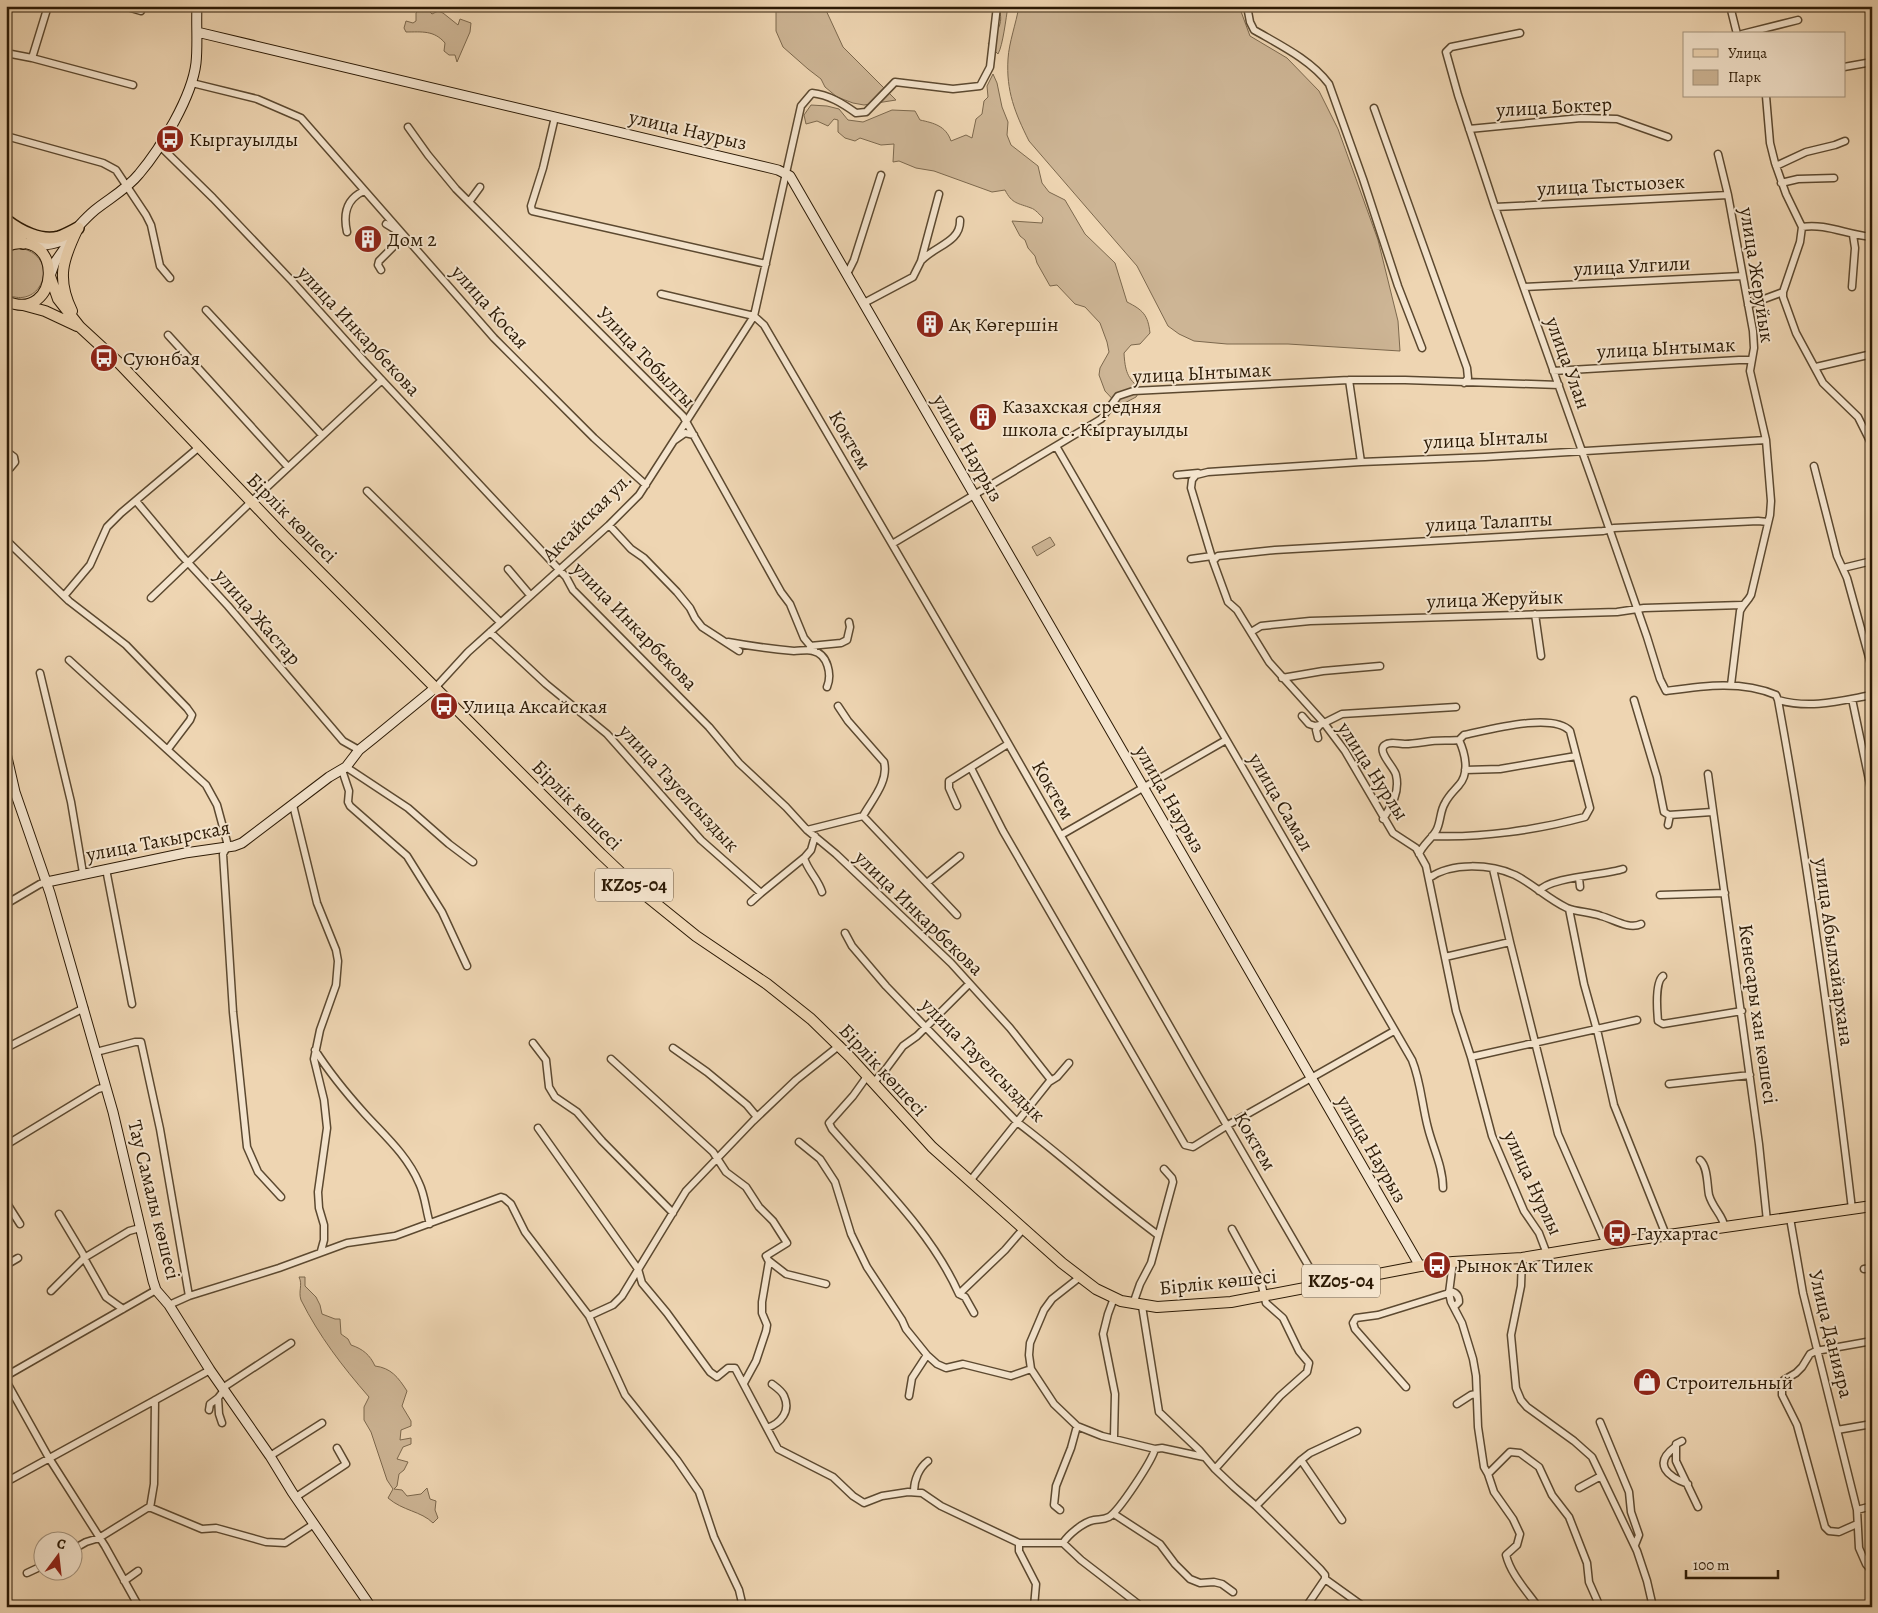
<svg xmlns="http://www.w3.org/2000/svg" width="1878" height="1613" font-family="Alegreya,serif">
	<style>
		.green { fill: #cdb595; stroke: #7c684d }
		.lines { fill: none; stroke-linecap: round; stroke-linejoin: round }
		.street-casing { stroke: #5c4930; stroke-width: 9 }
		.secondary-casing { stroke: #2c1a05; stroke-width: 11 }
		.primary-casing { stroke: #2c1a05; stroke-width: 12 }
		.highway-casing { stroke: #2c1a05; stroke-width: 14 }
		.street { stroke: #f4e4cd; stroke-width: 6 }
		.secondary { stroke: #f4e4cd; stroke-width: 9 }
		.primary { stroke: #eed5b2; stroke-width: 10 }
		.highway { stroke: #eed5b2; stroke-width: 11 }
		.labels { text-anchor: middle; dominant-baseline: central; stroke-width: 4; stroke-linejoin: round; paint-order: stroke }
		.shield { fill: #f4e4cd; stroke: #685741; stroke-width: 1 }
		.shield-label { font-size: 19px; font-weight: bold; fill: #2c1a05 }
		.street-label { font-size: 20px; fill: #2c1a05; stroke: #f4e4cd }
		.poi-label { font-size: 20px; fill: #2c1a05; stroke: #f4e4cd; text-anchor: start }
	</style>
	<rect width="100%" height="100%" fill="#eed5b2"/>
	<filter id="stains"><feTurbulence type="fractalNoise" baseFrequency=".004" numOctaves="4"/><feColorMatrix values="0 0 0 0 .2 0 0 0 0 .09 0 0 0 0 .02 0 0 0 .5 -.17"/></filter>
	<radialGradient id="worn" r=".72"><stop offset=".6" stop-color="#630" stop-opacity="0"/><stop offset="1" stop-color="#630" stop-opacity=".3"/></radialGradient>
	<path class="green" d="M776,6H824L843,47L896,100L864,105L853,103L837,97L825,87L821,79L808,69L783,47L776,31Z
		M997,6H1008C1006,18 1003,45 998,54L988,44C997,32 1006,21 997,6Z
		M1019,6H1239L1250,36L1287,58L1319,91L1338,129L1378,240L1398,321L1400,351L1288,344H1227L1194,341L1179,334L1168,326L1137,266L1029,141C1015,113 1006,91 1008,59C1009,42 1016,24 1019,6Z
		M420,9L429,11L432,14L438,11L443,13L458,25L460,19L471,23L470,32L457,62L455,55H449L444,51L445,43C434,30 422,32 406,32L404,28L406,21L413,23L416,21V13Z
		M993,74L997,83L1002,107L1008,122L1007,135L1011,145L1038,166L1042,183L1049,192L1065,200L1085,234L1115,263L1127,302C1143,310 1148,315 1150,333L1140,344L1131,345L1124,353C1125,370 1127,379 1141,389L1136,397L1119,406L1105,391L1099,375L1100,368L1109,352L1107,342L1100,323L1085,307L1075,304L1057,285L1050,286L1037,263L1035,256L1028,248L1025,240L1020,236L1012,221L1042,223L1043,218C1040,215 1035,209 1031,208C1018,203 1012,204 1005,190L992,192L934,171L916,168L899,161L893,162L894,144L881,145L860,138L855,141L845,138L838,132V120L834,119L828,126L817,121L806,124L804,115L811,105L827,106L839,109L848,120L863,122L892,110L915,111L920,120C934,123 946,126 951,141L966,135L972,138L976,119L982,114L984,101L988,97L987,86Z
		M20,248C62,256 42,312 6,294V252Z
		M1050,537L1055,545L1037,556L1032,547Z
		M299,1277H305V1286L316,1297L320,1305L322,1314L335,1319H340L341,1334L348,1339L351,1345C363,1349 370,1355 375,1366C391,1368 398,1377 407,1391L402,1406L411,1421V1426L401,1430L400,1440L411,1438V1444L403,1447L397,1459L408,1462L404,1470L399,1474L397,1486L394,1489L402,1490L407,1496L421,1494L427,1488L430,1499L436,1501L435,1510L438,1518L433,1523C421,1511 403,1511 388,1498L393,1489L387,1480L371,1432L364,1420V1407L369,1397C342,1366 319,1336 301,1300C298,1291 303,1285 299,1277Z"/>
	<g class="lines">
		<defs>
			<path id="street" d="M124,6L141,11
				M1247,6L1250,22L1254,30C1280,45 1311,60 1329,84L1363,179L1398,286L1422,348
				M1730,6L1737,34
				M1520,33L1451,47L1446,52L1458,95L1495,207L1593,482L1647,637L1660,679L1666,691C1702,686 1741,680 1776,695L1778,700C1811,709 1839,701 1872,695
				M1742,34L1798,20
				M6,53L32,58L133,85
				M32,58L48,6
				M1844,67L1872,62
				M192,83L257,99L301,118L494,338L594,438L646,485
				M1766,96L1770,143L1775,163L1786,194L1802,227L1800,242L1783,292V297L1796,333L1823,383L1858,417L1872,445
				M1374,108L1467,368L1468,378L1464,383
				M555,117L543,168L531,206L532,211L766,264
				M408,127L428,155L456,189L683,416L781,592L790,604L804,638L814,650
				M1469,129L1581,118L1617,119L1668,137
				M6,136L103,163L116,170L146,215L151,225L160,266L170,278
				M159,145L213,198L292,281L364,361L566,577L573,590L709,727L739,763L786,807L807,830L836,854L951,963L1010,1028L1051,1080
				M1718,154L1728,195L1753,331L1754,348L1750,371L1766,440L1771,501L1770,515L1751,595C1748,601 1743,604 1740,611L1731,685
				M1776,166L1806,152L1835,145L1845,141
				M1781,183L1798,179L1834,178
				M469,202L480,187
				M1495,207L1728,195
				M386,224L399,232
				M1802,227C1825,223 1848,235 1872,237
				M347,232C343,214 346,199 364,191
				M922,260C935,246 961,242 960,220
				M381,270L378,265L379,261L404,236
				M847,274L854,260L881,175
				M1524,287L1742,276
				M1852,287L1855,248L1853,235
				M661,294L754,316L764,325L996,722L1194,1069L1319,1284
				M864,303L913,277L921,261L939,194
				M1748,305L1783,292
				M206,310L322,435
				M168,335L288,467
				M1816,367L1872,354
				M1553,371L1739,360H1751
				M1349,380L1361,462
				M675,440L685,433L694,435
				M1056,446L1412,1060C1421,1082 1422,1106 1428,1128C1433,1148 1443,1167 1443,1188
				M6,451L14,457L15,462L10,468H6
				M1814,466L1837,556L1847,578L1872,668
				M1177,475L1198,473
				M367,491L500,622
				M136,501L182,556L228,606L343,741L359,750
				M609,525L631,549L644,558L677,592L690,608L695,618L702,627L739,651
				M6,540L69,601L126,645L187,708L192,715L190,720L168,749
				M892,544L1101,419L1118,396L1133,391L1349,380H1405L1559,385
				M1191,559L1212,556
				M1213,561L1218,556L1275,550L1603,531L1614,528L1758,521L1768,522
				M1843,568L1872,561
				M508,569L530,595
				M64,596L90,565L107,527L121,513L198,448
				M151,598L251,502L382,380
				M1535,614L1541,656
				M490,632L546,684L607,734L701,840L761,893L805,857L811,850L815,836
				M1251,632L1261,626L1310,621L1617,612L1644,608L1742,605
				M728,642C750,646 772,649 794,651C800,651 808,649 813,651C828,654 832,675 827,687
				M810,646L841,643L847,640L850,627L849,622
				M69,660L206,785L217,805L227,842V847L223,854L233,1012L247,1147L258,1172L281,1197
				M40,673L71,802L83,873
				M1282,678L1323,671L1380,666
				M435,688L468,652L609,525L639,495L754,316L801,106L812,93C829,95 842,103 856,113L866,112L895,82L953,89L980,86L990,67L997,6
				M1852,699L1872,794
				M1634,700L1657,777L1664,812L1669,815L1712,812
				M1778,700C1809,869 1832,1039 1852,1209
				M1302,716L1309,724L1315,726L1320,725L1342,714L1456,707
				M1318,738L1316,730L1320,725
				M346,767L408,808L449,844L473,862
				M971,768L1003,831L1185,1145L1193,1147L1228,1125L1394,1031
				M342,770L349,791L348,802L350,806L407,856L442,912L467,966
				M1465,770L1500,769L1576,756
				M1708,774L1759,1144L1767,1221
				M293,805L317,903L336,950L338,961L336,985L320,1030L314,1059L324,1100L327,1128L318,1192L319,1208L324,1225V1240L321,1251
				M957,806L949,788V781L1008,744
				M863,816L957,915
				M1383,819C1392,805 1400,792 1396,775C1395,768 1376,751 1385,745C1390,741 1399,744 1405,744C1414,744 1423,742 1432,741C1441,740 1450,741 1459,740
				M1668,825L1670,815
				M807,830L863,816C872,800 889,781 884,762L848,721L838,706
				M1061,835L1226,740
				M1419,854C1423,844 1433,838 1437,829C1441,820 1440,811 1445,803C1449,795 1454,791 1459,785C1470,773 1465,753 1459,740L1464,735C1488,730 1553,712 1570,731L1590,808L1585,817C1537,830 1481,838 1432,836
				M804,858C808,871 818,879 822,892
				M106,869L132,1004
				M1493,869L1510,942
				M1429,878C1452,862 1490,864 1515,875C1533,884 1548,899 1567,908C1577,912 1590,912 1601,916C1613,919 1629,930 1641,924
				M1579,878L1580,887
				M928,882L960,856
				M1539,891C1550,877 1605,875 1623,869
				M1660,895L1725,893
				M751,902L761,893
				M6,904L40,884L47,882
				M1569,909L1584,984L1598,1034L1614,1105L1666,1235
				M845,933L852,946L886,986L1017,1122C1065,1158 1109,1199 1158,1235
				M1445,957L1510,942L1558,1134L1606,1244
				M1663,976C1655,982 1657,1010 1658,1021L1663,1024L1742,1011
				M533,1043L546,1060L549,1087L555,1097L577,1112L602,1141L673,1213
				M6,1048L84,1008
				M673,1048L707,1072L747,1105L757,1117
				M315,1050C329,1072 347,1094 365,1114C385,1136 407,1155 419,1183C425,1195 426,1211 430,1224
				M96,1052L135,1042H141L160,1129L189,1296
				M1471,1057L1637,1020
				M611,1059L713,1152L726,1172L746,1187L759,1207L773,1221L787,1243L766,1256L768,1260L786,1274L826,1284
				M868,1075L853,1096L829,1123L832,1129C877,1181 931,1231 959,1294L1005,1250L1024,1228
				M874,1082L886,1069L903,1046L917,1036L969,984
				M1669,1084L1750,1075
				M538,1128L638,1269L642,1283L667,1313L710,1372L717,1377L728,1368H735L778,1449L833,1477L853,1496L864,1503L882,1496L908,1492L922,1493L941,1506L1019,1543H1063L1081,1560L1142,1607
				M799,1142L820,1159L835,1182L851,1234L867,1267L902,1320L906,1329L927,1355L937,1364L946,1368L963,1364L1011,1376L1031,1369
				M6,1145L98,1089L106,1087
				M1700,1160C1708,1167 1707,1185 1709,1195C1713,1209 1723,1215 1725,1228
				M970,1181L1049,1082L1057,1077L1069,1063
				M6,1202L20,1224
				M1790,1218L1803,1293L1857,1510L1859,1548L1866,1564L1872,1571
				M1547,1254L1539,1233L1524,1211L1492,1136L1471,1057L1456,1011L1426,866L1416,848L1393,833L1345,751L1324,723L1269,662L1237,610L1228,602L1213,561L1191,488L1192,480L1196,475L1208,472L1361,462L1485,457L1766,440
				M1522,1258L1521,1286L1511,1335L1516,1388L1521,1400L1527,1407L1574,1441L1592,1457L1637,1551L1647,1581L1653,1607
				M1453,1262L1449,1293L1451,1302L1462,1323L1473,1359L1476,1376L1478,1427L1484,1467L1488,1474L1494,1492L1513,1519L1520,1534L1517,1545L1506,1555C1511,1575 1527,1591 1538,1607
				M6,1265L18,1258
				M1864,1269L1872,1268
				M1080,1277L1052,1299L1044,1310L1030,1343L1029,1355L1031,1369L1054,1404L1077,1426L1102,1436L1155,1449L1162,1448L1204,1457
				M51,1291L84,1258L83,1254L59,1214
				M1449,1291C1456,1292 1459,1296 1459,1302L1454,1307
				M959,1294L965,1297L974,1313
				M1114,1298L1108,1314L1103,1334L1115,1394L1114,1437
				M1133,1304L1140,1284L1151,1263L1173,1182L1172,1178L1164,1169
				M169,1305L189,1296L279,1268L347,1243L395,1236L501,1197L504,1198L511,1204L525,1232L589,1316L625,1395L677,1460L699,1492L714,1537L739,1590L743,1607
				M1142,1306L1159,1412L1199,1450L1215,1469L1234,1487L1256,1506L1320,1569L1325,1575V1579L1364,1607
				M123,1309L106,1297L84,1258L129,1231L140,1228
				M589,1316L613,1305L622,1296L686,1191L753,1121L796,1080L840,1045
				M6,1376L156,1290
				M6,1381L49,1458L105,1546L139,1607
				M744,1383L756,1361L766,1331L767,1325L762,1313V1302L769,1261
				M224,1387L291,1343
				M1406,1387L1355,1329L1353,1323L1356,1318L1378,1315L1449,1293
				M909,1396L912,1378L927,1355
				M218,1398L219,1414L222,1423
				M1457,1404L1471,1395L1476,1394
				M209,1410L210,1404L218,1398L225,1389
				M1600,1422L1629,1492L1631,1512L1639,1535L1635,1545
				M767,1428C781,1423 791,1411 784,1396C782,1391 776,1387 772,1384
				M1837,1430L1872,1424
				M1682,1441L1676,1444V1461L1698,1507
				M1675,1447C1652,1464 1668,1477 1688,1484
				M270,1456L322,1423
				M1301,1460L1342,1520
				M1215,1469L1280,1396L1307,1372L1309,1363L1299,1351L1283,1318L1266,1303L1261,1282L1232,1229
				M1488,1474L1510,1452L1520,1453L1539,1467L1552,1495L1569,1517L1587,1563L1589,1582L1600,1607
				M6,1482L210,1370
				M1579,1488L1601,1476
				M914,1491C914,1480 919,1468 928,1461
				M296,1497L346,1464L337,1448
				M1256,1506L1301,1460L1310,1453L1357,1431
				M150,1508L154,1484L155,1400
				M1060,1510L1054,1505L1056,1486L1071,1448L1077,1426
				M1857,1510L1872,1506
				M1114,1514L1160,1544L1175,1564L1190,1579L1200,1583L1214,1582L1222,1584L1233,1592
				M1857,1524L1839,1532L1829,1531L1825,1527L1797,1425L1782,1395V1387L1784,1380L1796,1373L1802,1367L1810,1354L1816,1351L1872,1341
				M1019,1543V1551L1036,1584L1034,1607
				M1063,1543C1068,1535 1083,1522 1094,1520C1099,1519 1103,1520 1109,1517C1119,1511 1152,1461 1155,1449
				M72,1550L86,1542L99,1538L149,1507L202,1529L216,1528L266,1542L285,1543L314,1524
				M27,1573L42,1566
				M124,1581L138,1571
				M1306,1607L1325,1579"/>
			<path id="secondary" d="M197,32L778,170L790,176L1420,1266
				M32,245C70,247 70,231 95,210C110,198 127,189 139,174C161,148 192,97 196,63C198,44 196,25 197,6
				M50,276L55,262L69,242
				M6,753L15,792L50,893L113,1112L153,1281L156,1290L169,1305L210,1370L270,1456L292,1492L371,1607
				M47,882L185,853L234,846L242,843L329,777L346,767L359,750L374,738L435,688"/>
			<path id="primary" d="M6,246C66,225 60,325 6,301
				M50,276L58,299L80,327L118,362L283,535L601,854L639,890L696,936L767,984L811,1019L850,1057L932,1147L1062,1263L1096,1289L1121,1301L1157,1307L1231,1302L1420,1266L1453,1262L1522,1258L1606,1244L1872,1206
				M23,305L45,311L77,326
				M72,311C56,278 63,259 78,228"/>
			<path id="highway" d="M6,220C20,231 41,242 59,237C65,235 72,231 78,228
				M6,232L23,243"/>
		</defs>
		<use href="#street" class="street-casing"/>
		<use href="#secondary" class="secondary-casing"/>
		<use href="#primary" class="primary-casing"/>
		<use href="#highway" class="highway-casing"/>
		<use href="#street" class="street"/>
		<use href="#secondary" class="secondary"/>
		<use href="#primary" class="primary"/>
		<use href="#highway" class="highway"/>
	</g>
	<defs>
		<symbol id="bus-disc" viewBox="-11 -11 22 22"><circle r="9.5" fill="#8f2418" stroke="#f4e4cd"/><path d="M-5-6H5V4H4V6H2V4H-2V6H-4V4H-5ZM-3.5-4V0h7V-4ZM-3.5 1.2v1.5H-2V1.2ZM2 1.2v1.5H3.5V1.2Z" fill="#fff"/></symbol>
		<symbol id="building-disc" viewBox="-11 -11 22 22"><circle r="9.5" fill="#8f2418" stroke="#f4e4cd"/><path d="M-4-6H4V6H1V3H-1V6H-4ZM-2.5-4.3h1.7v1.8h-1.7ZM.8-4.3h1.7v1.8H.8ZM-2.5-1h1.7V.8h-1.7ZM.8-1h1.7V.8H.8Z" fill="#fff"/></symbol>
		<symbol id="shop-disc" viewBox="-11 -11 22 22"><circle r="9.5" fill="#8f2418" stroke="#f4e4cd"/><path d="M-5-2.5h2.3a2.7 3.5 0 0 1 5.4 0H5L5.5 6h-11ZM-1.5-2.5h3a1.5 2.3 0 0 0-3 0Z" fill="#fff"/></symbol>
	</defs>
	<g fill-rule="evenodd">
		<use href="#bus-disc" x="154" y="123" width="32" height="32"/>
		<use href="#building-disc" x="352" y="223" width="32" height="32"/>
		<use href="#building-disc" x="914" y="308" width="32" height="32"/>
		<use href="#bus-disc" x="88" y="342" width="32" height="32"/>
		<use href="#building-disc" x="967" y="401" width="32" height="32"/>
		<use href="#bus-disc" x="428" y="690" width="32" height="32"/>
		<use href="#bus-disc" x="1601" y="1217" width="32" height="32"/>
		<use href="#bus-disc" x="1421" y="1249" width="32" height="32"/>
		<use href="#shop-disc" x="1631" y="1366" width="32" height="32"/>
	</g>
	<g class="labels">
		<g class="shield">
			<rect x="595" y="868.5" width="78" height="33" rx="4"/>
			<rect x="1302" y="1264.5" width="78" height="33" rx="4"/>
		</g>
		<g class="shield-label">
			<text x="634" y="885">KZ05-04</text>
			<text x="1341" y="1281">KZ05-04</text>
		</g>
		<g class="street-label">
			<text transform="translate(1554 107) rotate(-3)">улица Боктер</text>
			<text transform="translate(688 130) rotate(13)">улица Наурыз</text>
			<text transform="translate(1611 185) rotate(-3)">улица Тыстыозек</text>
			<text transform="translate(1632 266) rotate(-3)">улица Улгили</text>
			<text transform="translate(1757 275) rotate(81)">улица Жеруйык</text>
			<text transform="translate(490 307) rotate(48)">улица Косая</text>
			<text transform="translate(359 331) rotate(47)">улица Инкарбекова</text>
			<text transform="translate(1666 348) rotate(-3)">улица Ынтымак</text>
			<text transform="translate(646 357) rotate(46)">Улица Тобылгы</text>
			<text transform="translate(1568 363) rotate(70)">улица Улан</text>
			<text transform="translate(1202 373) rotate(-3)">улица Ынтымак</text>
			<text transform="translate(1486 439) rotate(-3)">улица Ынталы</text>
			<text transform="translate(850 440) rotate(60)">Коктем</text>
			<text transform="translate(968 448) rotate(60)">улица Наурыз</text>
			<text transform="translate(587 517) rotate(-45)">Аксайская ул.</text>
			<text transform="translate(292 518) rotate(45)">Бірлік көшесі</text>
			<text transform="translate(1489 522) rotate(-3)">улица Талапты</text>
			<text transform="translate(1495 599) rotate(-2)">улица Жеруйык</text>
			<text transform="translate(258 617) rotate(49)">улица Жастар</text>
			<text transform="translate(635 626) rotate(46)">улица Инкарбекова</text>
			<text transform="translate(1373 771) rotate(57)">улица Нурлы</text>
			<text transform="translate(679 788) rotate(47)">улица Тауелсыздык</text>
			<text transform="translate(1053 790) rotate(60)">Коктем</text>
			<text transform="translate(1170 799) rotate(60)">улица Наурыз</text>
			<text transform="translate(1281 802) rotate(60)">улица Самал</text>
			<text transform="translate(577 805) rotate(45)">Бірлік көшесі</text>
			<text transform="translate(158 841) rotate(-11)">улица Такырская</text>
			<text transform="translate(919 913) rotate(44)">улица Инкарбекова</text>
			<text transform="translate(1834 952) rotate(82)">улица Абылхайархана</text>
			<text transform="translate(1758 1014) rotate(82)">Кенесары хан көшесі</text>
			<text transform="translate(983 1060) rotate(45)">улица Тауелсыздык</text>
			<text transform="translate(883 1070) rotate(47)">Бірлік көшесі</text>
			<text transform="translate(1255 1141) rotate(60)">Коктем</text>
			<text transform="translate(1372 1149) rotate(60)">улица Наурыз</text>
			<text transform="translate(1533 1183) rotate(65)">улица Нурлы</text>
			<text transform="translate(154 1200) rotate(76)">Тау Самалы көшесі</text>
			<text transform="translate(1218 1282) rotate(-6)">Бірлік көшесі</text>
			<text transform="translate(1831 1334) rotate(76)">Улица Данияра</text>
		</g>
		<g class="poi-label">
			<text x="189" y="139">Кыргауылды</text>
			<text x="387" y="239">Дом 2</text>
			<text x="949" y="324">Ақ Көгершін</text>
			<text x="123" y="358">Суюнбая</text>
			<text x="1002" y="406">Казахская средняя<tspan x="1002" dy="23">школа с. Кыргауылды</tspan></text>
			<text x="463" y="706">Улица Аксайская</text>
			<text x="1636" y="1233">Гаухартас</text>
			<text x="1456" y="1265">Рынок Ак Тилек</text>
			<text x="1666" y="1382">Строительный</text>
		</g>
	</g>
	<rect width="1878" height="1613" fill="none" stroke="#eed5b2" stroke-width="25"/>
	<rect x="8" y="8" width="1863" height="1598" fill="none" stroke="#2c1a05" stroke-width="2.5"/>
	<rect x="12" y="12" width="1853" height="1588" fill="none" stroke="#2c1a05"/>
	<rect x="1683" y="32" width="162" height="65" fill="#f4e4cd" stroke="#a4937d"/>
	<rect x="1693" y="49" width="25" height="8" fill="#eed5b2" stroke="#a4937d"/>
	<text x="1728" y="58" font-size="15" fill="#2c1a05">Улица</text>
	<rect x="1693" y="70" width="25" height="15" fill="#cdb595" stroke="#a4937d"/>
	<text x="1728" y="82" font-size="15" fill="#2c1a05">Парк</text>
	<g transform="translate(58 1556) rotate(15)"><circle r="24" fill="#f4e4cd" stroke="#a4937d"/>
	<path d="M0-4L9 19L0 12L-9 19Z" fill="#8f2418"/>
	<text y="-8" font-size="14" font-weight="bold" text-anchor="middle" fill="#2c1a05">С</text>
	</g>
	<path d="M1686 1570v8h92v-8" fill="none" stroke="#2c1a05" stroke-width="2.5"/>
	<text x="1693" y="1570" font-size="15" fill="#2c1a05" stroke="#f4e4cd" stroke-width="4" paint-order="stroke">100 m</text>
	<rect width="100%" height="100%" filter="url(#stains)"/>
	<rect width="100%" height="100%" fill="url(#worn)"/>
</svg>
